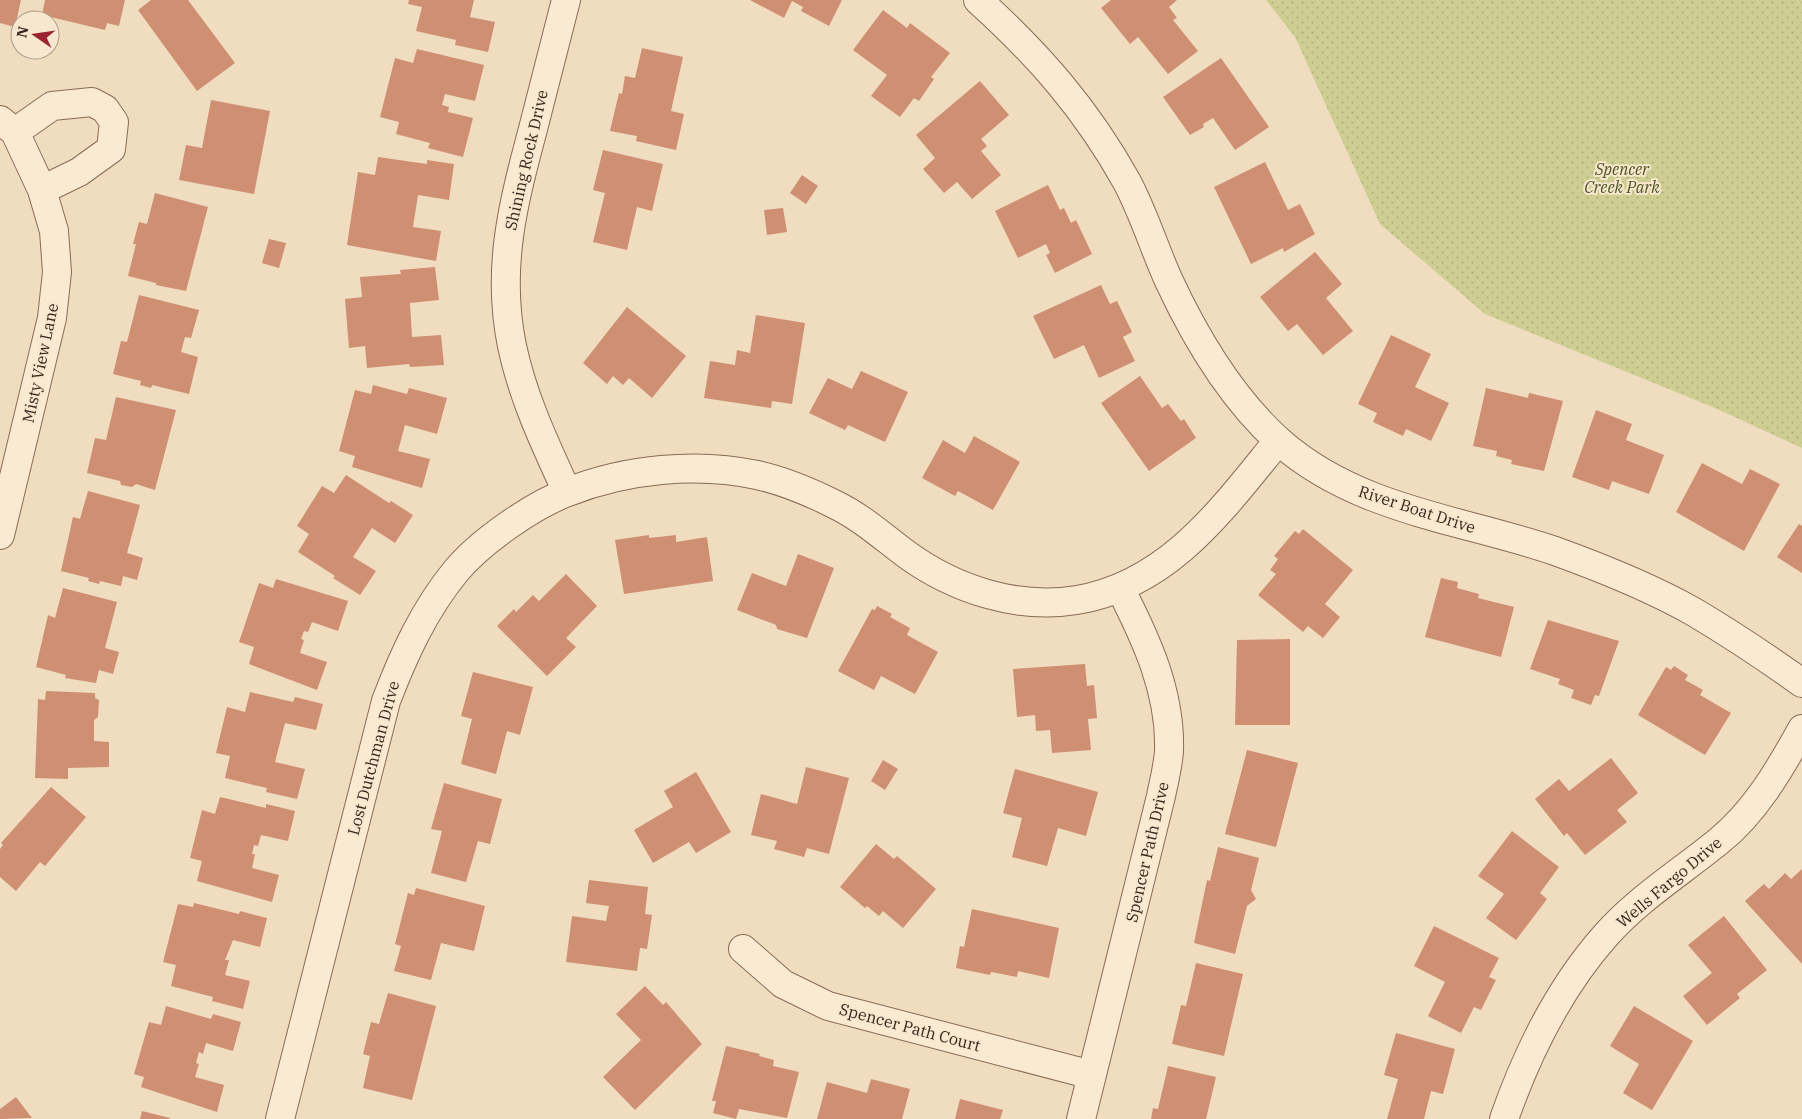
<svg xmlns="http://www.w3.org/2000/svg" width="1802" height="1119" font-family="'IBM Plex Serif',serif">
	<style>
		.green { fill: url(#green-dots) }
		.building { fill: #cf8f73 }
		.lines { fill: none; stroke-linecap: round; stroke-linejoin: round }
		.street-casing { stroke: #896c57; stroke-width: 30 }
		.street { stroke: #faead2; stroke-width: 28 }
		.labels { text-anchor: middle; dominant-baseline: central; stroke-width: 4; stroke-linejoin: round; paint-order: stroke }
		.street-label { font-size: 16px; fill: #38261c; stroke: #f7e7cf }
		.park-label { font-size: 16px; font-style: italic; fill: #4e5522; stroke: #f7e7cf }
	</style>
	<defs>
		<pattern id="green-dots" width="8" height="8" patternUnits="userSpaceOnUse" patternTransform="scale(1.25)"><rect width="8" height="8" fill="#cece93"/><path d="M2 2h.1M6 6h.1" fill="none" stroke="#b2b17e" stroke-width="1.8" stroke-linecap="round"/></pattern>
	</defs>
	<rect width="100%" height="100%" fill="#f0dcbf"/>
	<path class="green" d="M1266,0H1802V448L1715,408L1485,314L1380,224L1295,37Z"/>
	<path class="building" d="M0,0H21L15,27L0,23Z
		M45,0H125L119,26L107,23L105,30L42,15Z
		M151,0H188L235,63L197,91L138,10Z
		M409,0H474L470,17L495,22L488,52L455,45L456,40L416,31L422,7L408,4Z
		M750,0H842L829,26L801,11L803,7L792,1L784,18Z
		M1111,0H1177L1169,7L1177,18L1173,20L1198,51L1168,74L1138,37L1130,44L1101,8Z
		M883,10L907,28L910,23L950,53L931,77L934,79L919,101L914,98L900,117L871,96L887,75L853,50Z
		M642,48L683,57L671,111L684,114L676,150L636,141L637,136L610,131L619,93L622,94L625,76L635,78Z
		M417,49L484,65L475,101L445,94L442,105L449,107L448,112L473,118L463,157L428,148L430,143L396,134L399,122L380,117L395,58L413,63Z
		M1221,58L1269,127L1235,150L1213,118L1203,124L1204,127L1190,135L1163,97Z
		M980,81L1009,115L981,139L987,146L981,151L1001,175L972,199L957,182L944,193L923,169L935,158L916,135Z
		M211,100L270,111L254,194L179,180L186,145L202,148Z
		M603,150L663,164L652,211L637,207L627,250L593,242L605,193L593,190Z
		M378,157L427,164V160L454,164L449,200L418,195L413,227L441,231L436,261L347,245L358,172L375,175Z
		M1265,162L1288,210L1300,204L1315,234L1284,252L1283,248L1251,264L1214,187Z
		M802,175L818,186L806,204L790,193Z
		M1048,185L1060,210L1064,208L1071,223L1076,220L1092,254L1055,273L1046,255L1050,253L1046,244L1018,258L995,211Z
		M155,193L208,207L186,291L156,285V283L128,276L136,244H133L139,222L147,224Z
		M783,208L787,232L767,235L764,210Z
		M269,239L286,243L279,268L262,263Z
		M1315,252L1342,284L1326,298L1353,331L1323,355L1297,324L1288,331L1260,297Z
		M435,267L439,300L410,303L412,337L441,335L444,365L410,367L409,364L367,368L365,346L349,348L345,299L362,297L360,277L401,274L400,270Z
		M1101,285L1110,304L1117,301L1132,332L1123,337L1135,361L1099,378L1084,345L1054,359L1033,316Z
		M139,295L199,310L191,338L185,337L181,352L198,357L189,394L152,385L151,388L140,385L141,381L113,374L121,341L127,342Z
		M627,307L686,356L652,398L629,378L623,385L613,376L607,384L583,363Z
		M756,315L805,323L792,404L772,401L771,408L704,398L710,361L735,365L737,350L750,353Z
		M1391,335L1431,354L1415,387L1449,403L1431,441L1406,429L1403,436L1373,422L1377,413L1358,404Z
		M861,371L908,392L885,442L848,425L845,430L809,413L828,378L852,389Z
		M1140,376L1162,408L1168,404L1181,421L1184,419L1196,438L1149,471L1101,403Z
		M373,385L407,394L409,388L447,398L437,434L405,425L398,451L430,459L422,488L352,467L355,456L339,451L355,390L371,394Z
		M1486,388L1528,398L1529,393L1563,401L1544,471L1511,464L1512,460L1496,456L1497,451L1473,446Z
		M116,397L176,410L155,490L136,484L132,487L121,485L120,481L87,473L95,438L106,440Z
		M1596,410L1632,424L1626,440L1664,455L1649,494L1612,481L1609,490L1572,477Z
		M974,436L1020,462L993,510L958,491L955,496L922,478L943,440L965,453Z
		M1702,463L1742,484L1750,469L1780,484L1744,551L1676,512Z
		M346,475L389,503L391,501L413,515L395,543L372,528L353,557L376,571L360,595L333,578L335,576L298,552L309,534L297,526L322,486L334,493Z
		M88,491L140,505L127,553L143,558L137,580L123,576L121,586L100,581L99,584L88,581L89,578L61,571L73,517L80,519Z
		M1799,524L1802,526V573L1777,557Z
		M1303,529L1353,570L1325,604L1340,617L1323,638L1308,626L1303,632L1258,595L1276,574L1270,570L1278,559L1274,556L1295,531L1299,534Z
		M649,535V538L676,535V542L707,537L713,581L624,594L615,540Z
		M798,554L834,568L807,638L777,629L776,625L737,610L752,573L786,586Z
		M566,574L597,606L566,638L576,647L547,676L497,626L514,609L516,612L533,595L539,601Z
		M1441,578L1458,582L1457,588L1479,594L1478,598L1514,607L1501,657L1425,637Z
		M276,579L348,601L338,631L312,622L308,632L304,631L301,639L304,640L300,653L327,662L317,690L249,664L254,647L239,642L259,583L273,588Z
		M63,588L117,602L105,648L119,652L113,674L99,670L96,683L65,678L66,675L36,667L48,615L55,618Z
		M877,606L892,614L890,617L910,628L907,635L938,652L915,694L881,676L874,690L838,671L872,609L875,610Z
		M1548,620L1619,641L1599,696L1595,695L1591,705L1571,698L1574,690L1558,684L1560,679L1530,669Z
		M1290,639V725H1235L1237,640Z
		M1085,664L1087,686L1094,685L1097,718L1088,719L1091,750L1052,753L1050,730L1036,731L1035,715L1017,717L1013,669Z
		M1674,666L1688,675L1685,680L1703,690L1700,695L1731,713L1705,755L1638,715L1666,667L1671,670Z
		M473,672L533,687L520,735L507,731L496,774L461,764L472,719L461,716Z
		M46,691L95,693V698L99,700L98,717L94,720V741L109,742V767L68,768V779L35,778L38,699L45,700Z
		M250,692L293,702L295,697L323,704L316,730L285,723L275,762L305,769L297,799L266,792L267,788L225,778L230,756L216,753L227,707L245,712Z
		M1247,750L1298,763L1276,847L1225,834Z
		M1611,758L1638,793L1617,810L1627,822L1585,855L1567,833L1564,836L1535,799L1559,779L1569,791Z
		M883,760L898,769L885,790L871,781Z
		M806,767L849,778L829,854L807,848L804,857L774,849L777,841L751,835L761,794L797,804Z
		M1015,769L1098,792L1086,836L1058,828L1047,866L1012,857L1022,818L1003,813Z
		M696,772L731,832L696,853L689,842L653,863L634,830L673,807L664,791Z
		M444,783L502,799L490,844L478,841L466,882L431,873L442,831L431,829Z
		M51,787L86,817L45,866L40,862L16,891L0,877V849L3,845L1,843Z
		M220,797L266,808V804L295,811L288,841L261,835L258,846L254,845L252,854H255L252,868L279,875L272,902L197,881L202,861L190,858L202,810L215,814Z
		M1512,831L1559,867L1540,893L1547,899L1516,940L1486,918L1504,894L1478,876Z
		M876,844L894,859L897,856L936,889L903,928L883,911L879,916L867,906L865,908L840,887Z
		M1218,847L1259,858L1251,890L1256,899L1247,906L1235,954L1194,943L1207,880L1210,881Z
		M1802,869V964L1745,901L1764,884L1769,889L1785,873L1791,879Z
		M589,880L648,887L645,914L652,915L647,949L640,948L637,971L566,962L572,916L606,921L609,906L586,903Z
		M416,888L485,906L474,951L441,943L431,980L394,971L401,946L395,944L408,893L414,895Z
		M194,903L239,914L240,911L267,918L260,947L233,940L225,960H229L225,975L250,981L243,1009L212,1001L213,997L171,986L176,965L163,962L178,904L193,907Z
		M972,909L1059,928L1049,978L1018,971L1017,977L991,972L990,975L956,968L960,946L964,947Z
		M1724,916L1767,970L1737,994L1740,998L1707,1025L1683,996L1712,973L1688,945Z
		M1434,926L1499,958L1489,977L1496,980L1481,1010L1474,1007L1461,1033L1428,1016L1445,982L1414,966Z
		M1196,963L1243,974L1224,1056L1172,1044L1181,1005L1186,1006Z
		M645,986L663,1005L666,1002L702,1044L635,1110L603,1077L641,1040L616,1014Z
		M388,993L436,1006L412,1100L363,1088L370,1056L363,1054L371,1022L379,1024Z
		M166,1006L211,1019L213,1014L241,1022L233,1051L206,1043L203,1054L199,1052L196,1063L199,1064L195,1077L224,1085L217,1112L141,1087L144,1077L134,1074L149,1022L161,1025Z
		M1634,1006L1693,1041L1652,1110L1623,1093L1639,1064L1610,1046Z
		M1396,1033L1455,1049L1443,1094L1431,1091L1424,1119H1387L1398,1079L1384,1075Z
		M726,1046L760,1054L759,1056L774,1060L773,1066L799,1072L787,1118L739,1109L736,1119L713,1113L716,1101H712Z
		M1168,1066L1216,1077L1206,1119H1151L1153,1108L1158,1109Z
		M871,1079L910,1089L902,1119H817L827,1082L867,1093Z
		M16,1097L32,1118L0,1119V1109Z
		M960,1099L1003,1110L1000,1119H955Z
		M142,1111L170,1118V1119H140Z"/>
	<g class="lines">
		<defs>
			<path id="street" d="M566,0C555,43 544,86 533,129C513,204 496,268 512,346C523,398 545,444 567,492
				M978,0C1039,55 1087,110 1127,182C1144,214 1154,248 1169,281C1196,339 1232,399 1280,442C1357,510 1461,519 1555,551C1602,568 1650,587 1694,612C1731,634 1767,658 1802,683
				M0,120L15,132L42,190L54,231L57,272L52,318L0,535
				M15,132L52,106L92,102L105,109L114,122L111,149L79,172L42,190
				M743,949L783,984L828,1006L1092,1075
				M280,1119L386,701C404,654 424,610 456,571C480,542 533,505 568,492C625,469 697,462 757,475C784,481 810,492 834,504C861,517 882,536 906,554C954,589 1017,610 1077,600C1170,584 1223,508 1278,441
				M1081,1119L1161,796C1164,781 1168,766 1169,751C1171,692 1146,639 1120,588
				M1504,1119C1527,1053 1559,988 1606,935C1639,898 1681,872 1719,841C1755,812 1780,769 1802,729"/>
		</defs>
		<use href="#street" class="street-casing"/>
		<use href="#street" class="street"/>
	</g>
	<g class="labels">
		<g class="street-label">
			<text transform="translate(526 160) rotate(-77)">Shining Rock Drive</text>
			<text transform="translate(40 363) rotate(-78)">Misty View Lane</text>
			<text transform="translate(1417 509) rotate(18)">River Boat Drive</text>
			<text transform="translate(373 758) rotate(-75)">Lost Dutchman Drive</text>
			<text transform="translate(1147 852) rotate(-77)">Spencer Path Drive</text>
			<text transform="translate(1669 882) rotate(-40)">Wells Fargo Drive</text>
			<text transform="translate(910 1027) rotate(15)">Spencer Path Court</text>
		</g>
		<g class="park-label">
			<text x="1622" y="169">Spencer<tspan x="1622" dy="18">Creek Park</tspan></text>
		</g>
	</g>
	<g transform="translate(35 35) rotate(283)"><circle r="24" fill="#f7e7cf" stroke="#ab9a87"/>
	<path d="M0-4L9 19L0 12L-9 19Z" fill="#9a2432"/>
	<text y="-8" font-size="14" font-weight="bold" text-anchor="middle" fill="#38261c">N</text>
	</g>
</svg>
